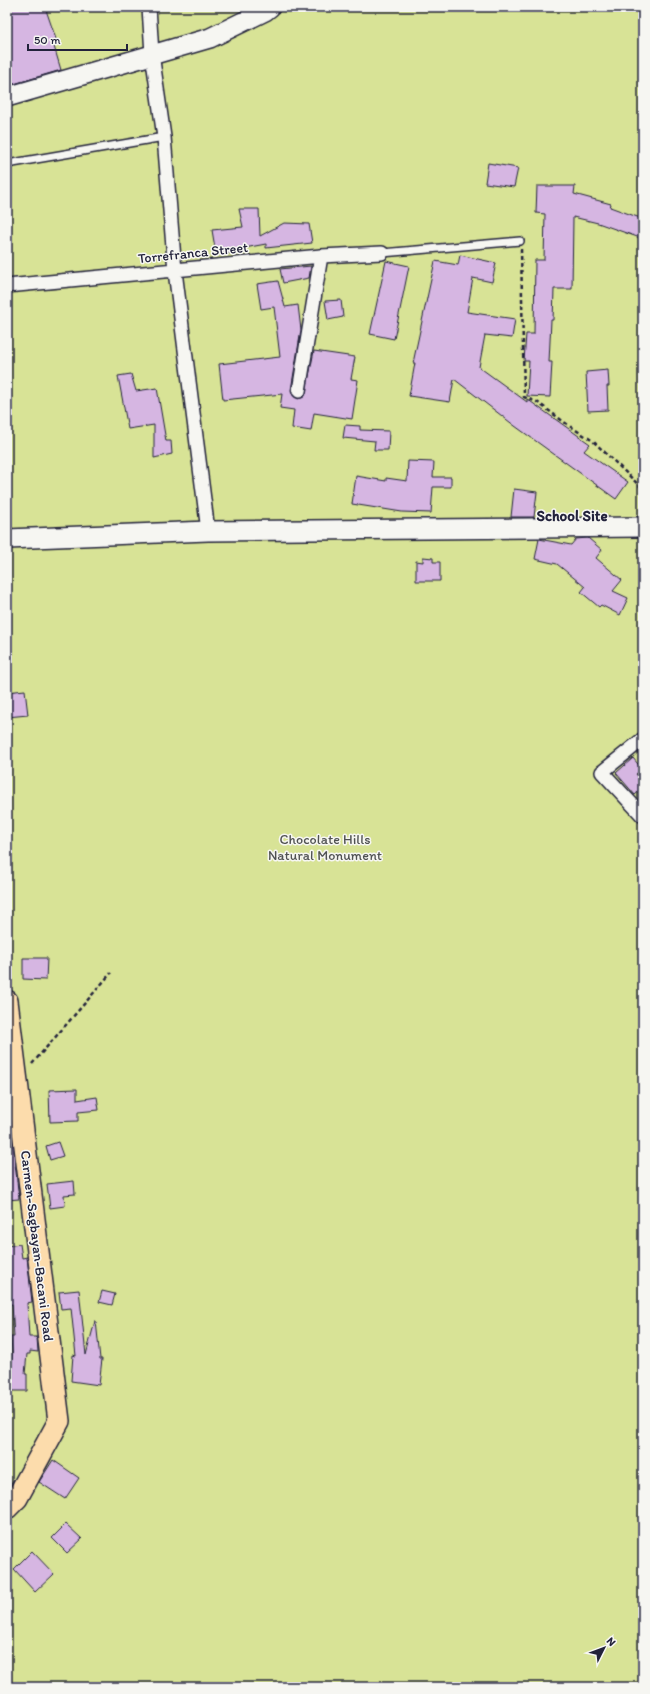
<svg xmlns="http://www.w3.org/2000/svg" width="650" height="1694" font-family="Itim,sans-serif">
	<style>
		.green { fill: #d8e396; stroke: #7d8268 }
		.building { fill: #d6b6e2; stroke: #22223b }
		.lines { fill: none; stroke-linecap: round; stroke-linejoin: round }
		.lane-casing { stroke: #22223b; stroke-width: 10 }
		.street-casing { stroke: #22223b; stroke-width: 16 }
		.secondary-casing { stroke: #22223b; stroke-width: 22 }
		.primary-casing { stroke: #22223b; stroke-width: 24 }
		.path { stroke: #22223b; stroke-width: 2.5; stroke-dasharray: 4 3; stroke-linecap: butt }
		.lane { stroke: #f6f6f2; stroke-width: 7 }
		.street { stroke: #f6f6f2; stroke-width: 13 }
		.secondary { stroke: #f6f6f2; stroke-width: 19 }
		.primary { stroke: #fcdcac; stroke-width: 21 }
		.labels { text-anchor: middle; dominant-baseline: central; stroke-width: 3; stroke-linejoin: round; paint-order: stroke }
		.street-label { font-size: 14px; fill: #22223b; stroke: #f6f6f2 }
		.park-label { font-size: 14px; fill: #505252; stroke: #f6f6f2 }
		.neighbourhood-label { font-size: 15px; font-weight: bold; fill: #22223b; stroke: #f6f6f2 }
	</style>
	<rect width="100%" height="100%" fill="#f6f6f2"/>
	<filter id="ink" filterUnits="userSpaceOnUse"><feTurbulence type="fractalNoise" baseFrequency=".025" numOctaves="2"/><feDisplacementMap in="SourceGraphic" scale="8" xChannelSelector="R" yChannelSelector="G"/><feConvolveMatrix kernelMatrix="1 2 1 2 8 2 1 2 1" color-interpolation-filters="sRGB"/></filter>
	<g filter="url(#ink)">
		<path class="green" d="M7,7H643V1687H7Z"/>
		<path class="building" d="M7,7H45L57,42L53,43L61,70L7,86Z
			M488,163L518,168L514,187L485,183Z
			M537,186H575L574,194L611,204L610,207L643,219V239L598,223L573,217L572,289H554L553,320H551L549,362H552L550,397L527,396L529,361H524L526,334H534L535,260H544L545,214L536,213Z
			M239,209H259L260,236L284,223L309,224L312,243L266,248V244L239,249L240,253L216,254L212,230L243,227Z
			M460,255L496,263L492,282L473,278L467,312L515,319L512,338L485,335L479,367L527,402V399L590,444L584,451L628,482L616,499L515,426L454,379L450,402L409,396L415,363H413L435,261L458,265Z
			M386,261L409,266L394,339L370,334Z
			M311,266L309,278L283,283L280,269Z
			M278,281L285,307L298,305L301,330L291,390L292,394L298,399L305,396L314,351L355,357L351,379L358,380L352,419L314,413L311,431L292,428L294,410L280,408L282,394L223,400L219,364L280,357L274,307L261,309L257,284Z
			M341,300L343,317L328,320L325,301Z
			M608,370L609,386H607L608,410L588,411L586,372Z
			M131,374L136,391L157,388L166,441H171L172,454L154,458V425L128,429L118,376Z
			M345,425L360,426V430L389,431L388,450H374L375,441L343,438Z
			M408,461L434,462L433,477H451V487H433L431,513L402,512L352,504L356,476L386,481V478L407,481Z
			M514,489L537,492L534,517H511Z
			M588,538L602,550L596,558L622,580L613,591L628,598L620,615L601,605L599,607L581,592L585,587L557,564L535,559L539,539L571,545L576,539Z
			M423,557L433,558V562H440V581H416V561L423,562Z
			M25,690L28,715L7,717V692Z
			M633,758L642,769L636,774L643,782V788L635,795L616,773Z
			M23,958H47L46,980L23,979Z
			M77,1089V1100L97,1097L99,1110L78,1112V1121L50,1122L49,1090Z
			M7,1137H12L19,1199L7,1200Z
			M58,1142L63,1156L50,1160L46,1146Z
			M74,1181L75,1194L64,1195L65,1206L50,1208L47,1184Z
			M20,1244L22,1258L27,1257L32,1302L27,1303L29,1337H37L38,1352L30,1351V1354H27L25,1374H27V1391H7V1374H11L12,1353L11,1337H14L12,1304L7,1305V1246Z
			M79,1290L86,1355L95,1321H96L100,1359H102L99,1385L71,1381L73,1355L76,1356L71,1308L61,1309L59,1292Z
			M102,1291L115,1294L112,1305L99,1302Z
			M53,1460L79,1478L65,1499L39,1482Z
			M66,1524L82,1539L67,1553L52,1538Z
			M32,1551L54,1574L35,1592L14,1569Z"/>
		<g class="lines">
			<defs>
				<path id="lane" d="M7,164L164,137
					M382,253L520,241"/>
				<path id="street" d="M149,7L152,54L164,137L175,271L208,531
					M7,286L321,256L382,253
					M299,391L321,256
					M643,739L602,772L643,816"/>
				<path id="secondary" d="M7,97L210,38L265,11L270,7
					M7,539L208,531L643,527"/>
				<path id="primary" d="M7,1001L59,1421L17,1498L7,1508"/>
			</defs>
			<use href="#lane" class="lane-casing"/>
			<use href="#street" class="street-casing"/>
			<use href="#secondary" class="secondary-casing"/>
			<use href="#primary" class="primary-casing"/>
			<path class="path" d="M521,249L524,397L537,402L571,427L593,441L643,489
				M32,1064L111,973"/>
			<use href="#lane" class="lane"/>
			<use href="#street" class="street"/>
			<use href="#secondary" class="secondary"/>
			<use href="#primary" class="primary"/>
		</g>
	</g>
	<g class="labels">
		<g class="street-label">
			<text transform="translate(193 253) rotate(-6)">Torrefranca Street</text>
			<text transform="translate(37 1246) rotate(83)">Carmen-Sagbayan-Bacani Road</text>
		</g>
		<g class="park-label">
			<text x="325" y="839">Chocolate Hills<tspan x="325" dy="16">Natural Monument</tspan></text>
		</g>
		<g class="neighbourhood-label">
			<text x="572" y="516">School Site</text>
		</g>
	</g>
	<rect width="650" height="1694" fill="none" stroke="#f6f6f2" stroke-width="24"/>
	<rect x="12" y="12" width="626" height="1670" fill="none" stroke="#22223b" stroke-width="1.5" filter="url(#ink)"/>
	<g transform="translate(604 1648) rotate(48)" stroke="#f6f6f2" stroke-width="3" paint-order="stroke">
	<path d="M0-3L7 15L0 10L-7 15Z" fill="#22223b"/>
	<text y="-6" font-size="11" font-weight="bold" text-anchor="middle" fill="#22223b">N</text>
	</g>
	<path d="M28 44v6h99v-6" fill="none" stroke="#22223b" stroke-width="2"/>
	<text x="34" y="44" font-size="12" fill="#22223b" stroke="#f6f6f2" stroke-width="3" paint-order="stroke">50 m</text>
</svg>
